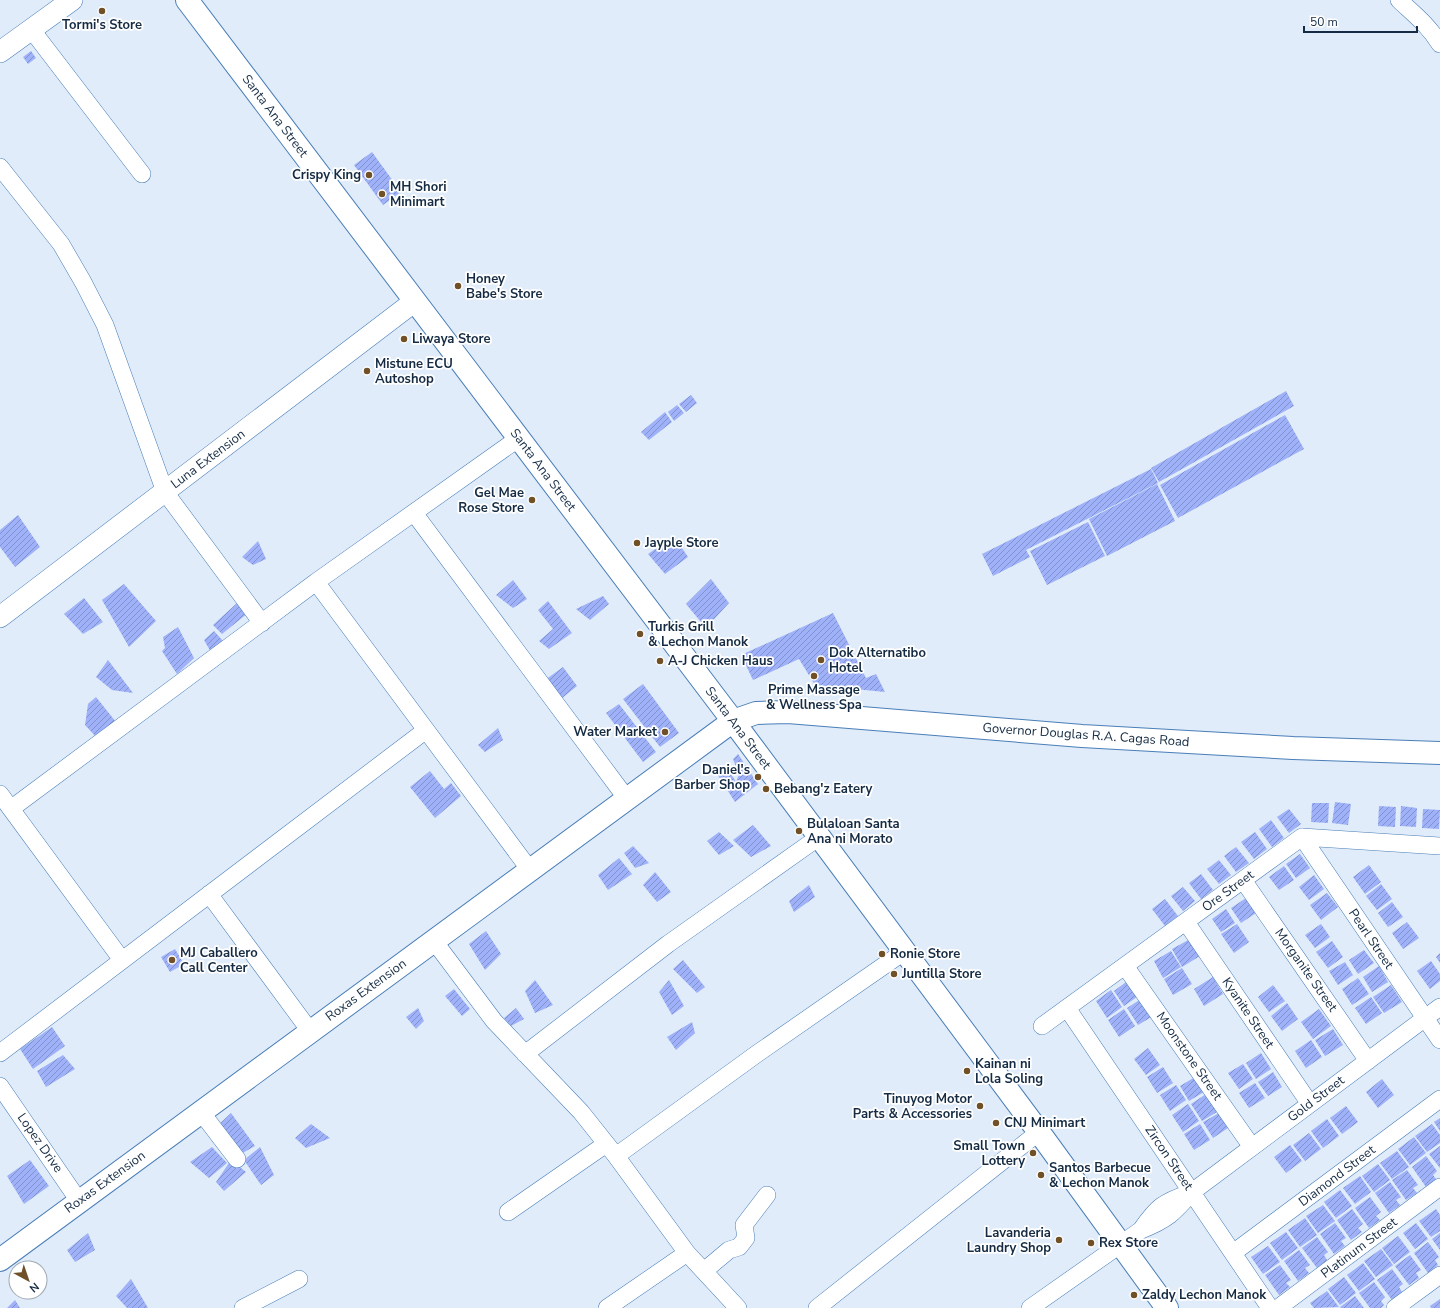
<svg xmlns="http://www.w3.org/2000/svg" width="1440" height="1308" font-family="'Nunito Sans',sans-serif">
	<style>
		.building { fill: url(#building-hatch) }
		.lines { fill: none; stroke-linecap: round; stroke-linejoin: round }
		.minor-casing { stroke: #497eb8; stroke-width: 18 }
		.tertiary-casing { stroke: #497eb8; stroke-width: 22 }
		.secondary-casing { stroke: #497eb8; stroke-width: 24 }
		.primary-casing { stroke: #497eb8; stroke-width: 24 }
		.minor { stroke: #fff; stroke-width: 17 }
		.tertiary { stroke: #fff; stroke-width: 21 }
		.secondary { stroke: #fff; stroke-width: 22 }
		.primary { stroke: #fff; stroke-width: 22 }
		.poi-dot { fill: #705026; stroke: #fff; stroke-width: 1.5 }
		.labels { text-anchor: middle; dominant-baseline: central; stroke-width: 3.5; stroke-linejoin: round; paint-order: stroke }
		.poi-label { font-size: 13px; font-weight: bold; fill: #142b43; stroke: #fff; text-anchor: start }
		.street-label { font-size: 13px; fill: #142b43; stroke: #fff }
	</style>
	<defs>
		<pattern id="building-hatch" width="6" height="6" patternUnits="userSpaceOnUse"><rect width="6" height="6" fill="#9fb2f9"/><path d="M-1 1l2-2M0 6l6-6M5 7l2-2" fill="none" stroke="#8091cb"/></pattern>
	</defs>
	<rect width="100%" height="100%" fill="#e0ecf9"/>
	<path class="building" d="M31,51L36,58L28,64L23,57Z
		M372,152L401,192L383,205L354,165Z
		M1286,391L1294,406L1159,482L1151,468Z
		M691,395L697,403L686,412L679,404Z
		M677,405L684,413L674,421L668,412Z
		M665,412L672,422L649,440L641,432Z
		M1285,415L1304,449L1178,518L1160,485Z
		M1151,469L1158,483L1026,550L1030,557L993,576L982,554Z
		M1157,484L1175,521L1107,556L1089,519Z
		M18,515L40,547L15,567L0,547V530Z
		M1088,522L1105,556L1047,585L1030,551Z
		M674,536L688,557L665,574L648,554Z
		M258,541L266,559L253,565L242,557Z
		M711,579L729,603L706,628L686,604Z
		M513,580L527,599L513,608L496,595Z
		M124,584L156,621L129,647L102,600Z
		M603,596L609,604L590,620L576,609Z
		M84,598L103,622L83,634L64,614Z
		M548,601L572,633L549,649L539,641L553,629L538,610Z
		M237,603L248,613L222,634L213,625Z
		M833,613L866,678L876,674L885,692L815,685L799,659L753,680L741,655Z
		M178,627L194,658L177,674L162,651L165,648L163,637Z
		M214,631L224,642L212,654L204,640Z
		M108,660L133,693L112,690L96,677Z
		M563,667L577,686L561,699L545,680Z
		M643,684L679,733L660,747L623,699Z
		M96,697L116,722L96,737L85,725L88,704Z
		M619,704L656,752L643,762L606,713Z
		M498,728L503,740L485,752L478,745Z
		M738,754L758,784L735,802L717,774L726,766L736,782L739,774L733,759Z
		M430,771L444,789L451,783L461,796L435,818L410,787Z
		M1335,802L1351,804L1348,825L1332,823Z
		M1312,803H1329L1328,823L1311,822Z
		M1379,806L1396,807L1395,827L1378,826Z
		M1401,806L1417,808L1416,827L1400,826Z
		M1289,809L1301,824L1289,833L1277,817Z
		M1423,809L1440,810L1439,829L1422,828Z
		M1271,820L1284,838L1272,847L1259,829Z
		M753,825L771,846L751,857L733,840Z
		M719,832L734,846L719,855L707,841Z
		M1255,832L1267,849L1254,859L1241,842Z
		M633,846L649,863L635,868L624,853Z
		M1236,847L1249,863L1236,872L1224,856Z
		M1300,854L1310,868L1296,878L1286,864Z
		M619,858L632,874L608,890L598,875Z
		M1219,860L1231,875L1219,884L1207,869Z
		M1369,865L1381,882L1365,894L1353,877Z
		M1284,866L1294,880L1279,890L1269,877Z
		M655,872L671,892L657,902L643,885Z
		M1201,874L1213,890L1201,899L1189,883Z
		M1314,875L1324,889L1309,900L1299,887Z
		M1381,884L1392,899L1377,910L1366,896Z
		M809,885L815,897L794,912L789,901Z
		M1183,887L1195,901L1183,911L1171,896Z
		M1327,893L1338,907L1321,920L1310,905Z
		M1246,898L1256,913L1241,923L1231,908Z
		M1165,899L1178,916L1165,926L1152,909Z
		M1392,902L1403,917L1388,927L1378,913Z
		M1226,909L1235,923L1221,932L1212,919Z
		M1407,922L1419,938L1403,949L1392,933Z
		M1237,924L1249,942L1234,953L1221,934Z
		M1321,924L1330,937L1315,948L1305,935Z
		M486,931L501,954L485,970L469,944Z
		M1190,939L1200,956L1182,967L1172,949Z
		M1332,941L1343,957L1328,968L1316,952Z
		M175,949L184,964L170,972L161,957Z
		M1364,950L1374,963L1358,974L1349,960Z
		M1171,951L1181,967L1163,978L1154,961Z
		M1440,953V963L1436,957Z
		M683,960L705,987L697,993L673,969Z
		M1431,961L1440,974V981L1430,989L1417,971Z
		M1345,962L1353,975L1338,985L1329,971Z
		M1379,966L1388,982L1372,992L1363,977Z
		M1182,968L1192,984L1173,995L1164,979Z
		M1213,977L1223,994L1204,1006L1194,989Z
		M1358,978L1369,994L1352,1005L1342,989Z
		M1130,979L1140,995L1124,1006L1114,991Z
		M535,980L553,1005L535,1013L525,991Z
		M669,980L684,1006L672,1015L659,992Z
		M1273,985L1285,1001L1269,1012L1258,997Z
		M1391,985L1402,1002L1384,1013L1373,997Z
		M454,989L470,1009L462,1016L445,996Z
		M1111,990L1122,1007L1107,1018L1096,1001Z
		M1144,997L1155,1015L1138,1025L1127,1008Z
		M1371,997L1382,1013L1366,1024L1355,1008Z
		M1287,1003L1298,1019L1282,1031L1271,1016Z
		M418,1008L424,1021L416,1029L406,1017Z
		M516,1008L524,1019L511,1026L504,1018Z
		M1124,1009L1135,1026L1119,1037L1108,1020Z
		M1319,1009L1331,1026L1313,1039L1301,1022Z
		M692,1022L695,1033L676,1050L667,1037Z
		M52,1027L65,1046L33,1069L20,1049Z
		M1333,1029L1343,1045L1325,1056L1315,1040Z
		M1311,1040L1322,1057L1306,1068L1295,1051Z
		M1148,1048L1160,1065L1146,1075L1134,1059Z
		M1261,1053L1271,1069L1256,1079L1246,1063Z
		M63,1055L75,1069L46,1087L37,1071Z
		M1243,1064L1253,1079L1239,1089L1228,1073Z
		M1163,1067L1173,1083L1157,1093L1147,1077Z
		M1273,1072L1282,1087L1268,1096L1258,1082Z
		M1195,1077L1204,1092L1189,1101L1180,1086Z
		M1382,1079L1394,1095L1378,1108L1366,1092Z
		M1255,1083L1265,1098L1249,1108L1239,1093Z
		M1176,1085L1186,1100L1170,1111L1160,1095Z
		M1206,1094L1217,1112L1202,1121L1191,1104Z
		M1188,1104L1199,1121L1183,1132L1172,1115Z
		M1346,1106L1358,1122L1342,1134L1330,1118Z
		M231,1113L255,1146L239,1155L216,1127Z
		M1219,1113L1228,1128L1213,1138L1203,1122Z
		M1440,1118V1131L1434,1122Z
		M1327,1119L1339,1136L1323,1148L1311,1131Z
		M311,1124L330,1138L306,1148L295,1138Z
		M1200,1124L1210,1140L1194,1150L1184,1134Z
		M1432,1124L1440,1135V1143L1427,1152L1415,1136Z
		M1309,1133L1321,1149L1305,1161L1293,1145Z
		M1414,1137L1426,1153L1410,1165L1398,1149Z
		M1290,1145L1302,1161L1286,1173L1274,1157Z
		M1440,1146V1168L1429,1154Z
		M212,1147L227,1163L209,1178L190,1162Z
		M260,1147L274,1175L261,1185L244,1160Z
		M1397,1151L1409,1167L1392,1179L1380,1163Z
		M1426,1156L1437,1171L1433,1175L1436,1179L1426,1187L1412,1167Z
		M30,1160L49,1186L24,1204L7,1176Z
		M231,1160L246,1172L224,1191L216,1182Z
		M1378,1164L1390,1180L1374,1192L1362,1176Z
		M1407,1170L1418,1185L1413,1188L1417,1193L1406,1200L1392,1180Z
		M1360,1176L1371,1192L1355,1204L1343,1188Z
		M1390,1182L1401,1197L1396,1200L1400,1205L1389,1213L1375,1193Z
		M1340,1190L1352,1206L1336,1218L1324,1202Z
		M1370,1197L1381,1212L1376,1216L1380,1220L1369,1228L1355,1208Z
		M1323,1205L1335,1221L1318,1233L1306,1216Z
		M1352,1209L1363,1224L1358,1228L1362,1232L1351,1240L1337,1220Z
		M1436,1209L1440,1215V1231L1431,1237L1419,1221Z
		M1305,1218L1317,1235L1300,1247L1288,1230Z
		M1335,1223L1346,1238L1341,1241L1345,1246L1334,1254L1320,1234Z
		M1416,1223L1428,1239L1415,1249L1403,1233Z
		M1286,1232L1298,1248L1282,1260L1270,1243Z
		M88,1233L95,1250L75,1262L67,1250Z
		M1440,1233V1250L1432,1239Z
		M1398,1236L1410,1252L1394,1264L1382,1248Z
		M1317,1237L1328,1252L1324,1255L1327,1260L1317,1268L1302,1248Z
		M1428,1242L1439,1257L1435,1260L1438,1265L1428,1273L1414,1253Z
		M1268,1246L1280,1262L1263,1274L1251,1257Z
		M1381,1249L1393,1265L1376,1277L1364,1261Z
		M1299,1250L1310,1265L1305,1268L1309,1273L1298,1281L1284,1261Z
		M1410,1255L1421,1270L1416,1273L1419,1278L1409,1285L1395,1266Z
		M1363,1263L1375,1279L1359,1291L1347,1275Z
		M1280,1265L1291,1280L1286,1283L1290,1287L1279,1295L1265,1275Z
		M1392,1269L1403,1284L1399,1287L1402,1292L1392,1300L1377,1280Z
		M1344,1277L1356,1293L1340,1305L1328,1289Z
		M131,1279L148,1308H127L116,1296Z
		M1374,1282L1385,1297L1381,1301L1384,1305L1381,1308H1370L1359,1293Z
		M1327,1291L1339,1307L1314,1308L1310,1303Z
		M1355,1296L1364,1308H1341L1340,1307Z
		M1440,1299V1308H1431L1430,1306Z
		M15,1300L20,1308H7Z"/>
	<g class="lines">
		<defs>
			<path id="minor" d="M1399,0C1416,16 1427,24 1440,44
				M31,29L142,174
				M0,167L61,244L83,282L105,325L165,492L262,623
				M414,513L627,799
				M316,582L530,870
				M0,794L122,960
				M12,808L316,582L519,438
				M1302,837L1440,1040
				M1243,880L1368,1061
				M209,894L310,1031
				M1186,922L1310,1104
				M434,941L494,1021L581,1112L616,1156L687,1253L738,1308
				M1125,966L1252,1147
				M1067,1008L1270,1308
				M1042,1026L1302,837L1440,846
				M0,1053L426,730
				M525,1054L668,944L819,837
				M0,1086L79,1201
				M201,1112L237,1159
				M616,1156L758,1053L905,951
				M508,1212L606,1144
				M1141,1230C1157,1207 1163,1202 1190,1193
				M1233,1253L1440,1099
				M704,1271L729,1250L739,1247L746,1238L744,1225L767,1195
				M243,1308L299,1279
				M607,1308L687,1253
				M817,1308L1039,1132
				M1030,1308L1141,1230C1167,1220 1174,1213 1192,1192L1440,1007
				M1278,1308L1440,1187
				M1395,1308L1440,1275"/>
			<path id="tertiary" d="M0,52L72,0
				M0,617L415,301"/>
			<path id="secondary" d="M0,1260L733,721L1039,1132L1167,1308"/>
			<path id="primary" d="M187,0L733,721L756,713L788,712L1082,736L1293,748L1440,753"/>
		</defs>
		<use href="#minor" class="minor-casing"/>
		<use href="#tertiary" class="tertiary-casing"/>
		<use href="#secondary" class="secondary-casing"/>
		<use href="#primary" class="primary-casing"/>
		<use href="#minor" class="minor"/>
		<use href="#tertiary" class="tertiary"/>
		<use href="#secondary" class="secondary"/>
		<use href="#primary" class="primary"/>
	</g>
	<g class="poi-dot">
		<circle cx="102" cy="11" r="4"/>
		<circle cx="369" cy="175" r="4"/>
		<circle cx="382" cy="194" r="4"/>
		<circle cx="458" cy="286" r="4"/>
		<circle cx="404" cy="339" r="4"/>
		<circle cx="367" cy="371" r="4"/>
		<circle cx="532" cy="500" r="4"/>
		<circle cx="637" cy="543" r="4"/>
		<circle cx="640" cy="634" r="4"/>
		<circle cx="821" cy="660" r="4"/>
		<circle cx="660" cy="661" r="4"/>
		<circle cx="814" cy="676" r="4"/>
		<circle cx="665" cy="732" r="4"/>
		<circle cx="758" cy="777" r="4"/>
		<circle cx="766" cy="789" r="4"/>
		<circle cx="799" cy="831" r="4"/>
		<circle cx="882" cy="954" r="4"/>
		<circle cx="172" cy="960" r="4"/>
		<circle cx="894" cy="974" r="4"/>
		<circle cx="967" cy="1071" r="4"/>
		<circle cx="980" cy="1106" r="4"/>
		<circle cx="996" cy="1123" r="4"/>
		<circle cx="1033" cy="1153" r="4"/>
		<circle cx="1041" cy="1175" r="4"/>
		<circle cx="1059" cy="1240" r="4"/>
		<circle cx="1091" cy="1243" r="4"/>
		<circle cx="1134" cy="1295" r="4"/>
	</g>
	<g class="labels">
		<g class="poi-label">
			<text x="102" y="25" text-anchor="middle">Tormi's Store</text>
			<text x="361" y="175" text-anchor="end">Crispy King</text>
			<text x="390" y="187">MH Shori<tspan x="390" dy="15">Minimart</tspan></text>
			<text x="466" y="279">Honey<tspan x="466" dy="15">Babe's Store</tspan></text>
			<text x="412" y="339">Liwaya Store</text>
			<text x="375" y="364">Mistune ECU<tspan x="375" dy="15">Autoshop</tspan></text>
			<text x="524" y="493" text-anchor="end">Gel Mae<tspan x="524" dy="15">Rose Store</tspan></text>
			<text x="645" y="543">Jayple Store</text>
			<text x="648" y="627">Turkis Grill<tspan x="648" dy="15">&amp; Lechon Manok</tspan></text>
			<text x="829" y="653">Dok Alternatibo<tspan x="829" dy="15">Hotel</tspan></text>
			<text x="668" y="661">A-J Chicken Haus</text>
			<text x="814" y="690" text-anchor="middle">Prime Massage<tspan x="814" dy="15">&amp; Wellness Spa</tspan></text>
			<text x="657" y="732" text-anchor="end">Water Market</text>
			<text x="750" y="770" text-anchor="end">Daniel's<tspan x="750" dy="15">Barber Shop</tspan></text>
			<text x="774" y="789">Bebang'z Eatery</text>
			<text x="807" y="824">Bulaloan Santa<tspan x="807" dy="15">Ana ni Morato</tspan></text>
			<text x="180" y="953">MJ Caballero<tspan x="180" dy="15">Call Center</tspan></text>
			<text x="890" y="954">Ronie Store</text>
			<text x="902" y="974">Juntilla Store</text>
			<text x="975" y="1064">Kainan ni<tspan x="975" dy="15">Lola Soling</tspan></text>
			<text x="972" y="1099" text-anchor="end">Tinuyog Motor<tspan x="972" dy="15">Parts &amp; Accessories</tspan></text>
			<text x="1004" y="1123">CNJ Minimart</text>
			<text x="1025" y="1146" text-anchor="end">Small Town<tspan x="1025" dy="15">Lottery</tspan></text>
			<text x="1049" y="1168">Santos Barbecue<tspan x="1049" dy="15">&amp; Lechon Manok</tspan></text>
			<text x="1051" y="1233" text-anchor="end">Lavanderia<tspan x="1051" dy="15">Laundry Shop</tspan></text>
			<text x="1099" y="1243">Rex Store</text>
			<text x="1142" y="1295">Zaldy Lechon Manok</text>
		</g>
		<g class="street-label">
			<text transform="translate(275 116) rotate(53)">Santa Ana Street</text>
			<text transform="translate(208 459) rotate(-37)">Luna Extension</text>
			<text transform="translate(543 470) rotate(53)">Santa Ana Street</text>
			<text transform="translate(738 728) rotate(53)">Santa Ana Street</text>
			<text transform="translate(1086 735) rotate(4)">Governor Douglas R.A. Cagas Road</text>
			<text transform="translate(1228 891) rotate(-36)">Ore Street</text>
			<text transform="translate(1371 939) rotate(56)">Pearl Street</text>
			<text transform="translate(1306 970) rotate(55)">Morganite Street</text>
			<text transform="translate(366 990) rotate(-36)">Roxas Extension</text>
			<text transform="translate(1248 1013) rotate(56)">Kyanite Street</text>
			<text transform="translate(1189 1056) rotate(55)">Moonstone Street</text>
			<text transform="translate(1316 1099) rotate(-37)">Gold Street</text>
			<text transform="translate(40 1143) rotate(55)">Lopez Drive</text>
			<text transform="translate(1169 1158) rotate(56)">Zircon Street</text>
			<text transform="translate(1337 1176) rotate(-37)">Diamond Street</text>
			<text transform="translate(105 1182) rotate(-36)">Roxas Extension</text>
			<text transform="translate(1359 1248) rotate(-37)">Platinum Street</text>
		</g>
	</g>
	<g transform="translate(28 1280) rotate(140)"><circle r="19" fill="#ffffff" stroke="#a1aab4"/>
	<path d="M0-3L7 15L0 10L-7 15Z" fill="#705026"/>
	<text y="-6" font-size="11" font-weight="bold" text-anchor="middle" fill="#142b43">N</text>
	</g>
	<path d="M1304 26v6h113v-6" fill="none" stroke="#142b43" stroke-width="2"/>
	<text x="1310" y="26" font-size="12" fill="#142b43" stroke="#ffffff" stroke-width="3" paint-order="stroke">50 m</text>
</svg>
